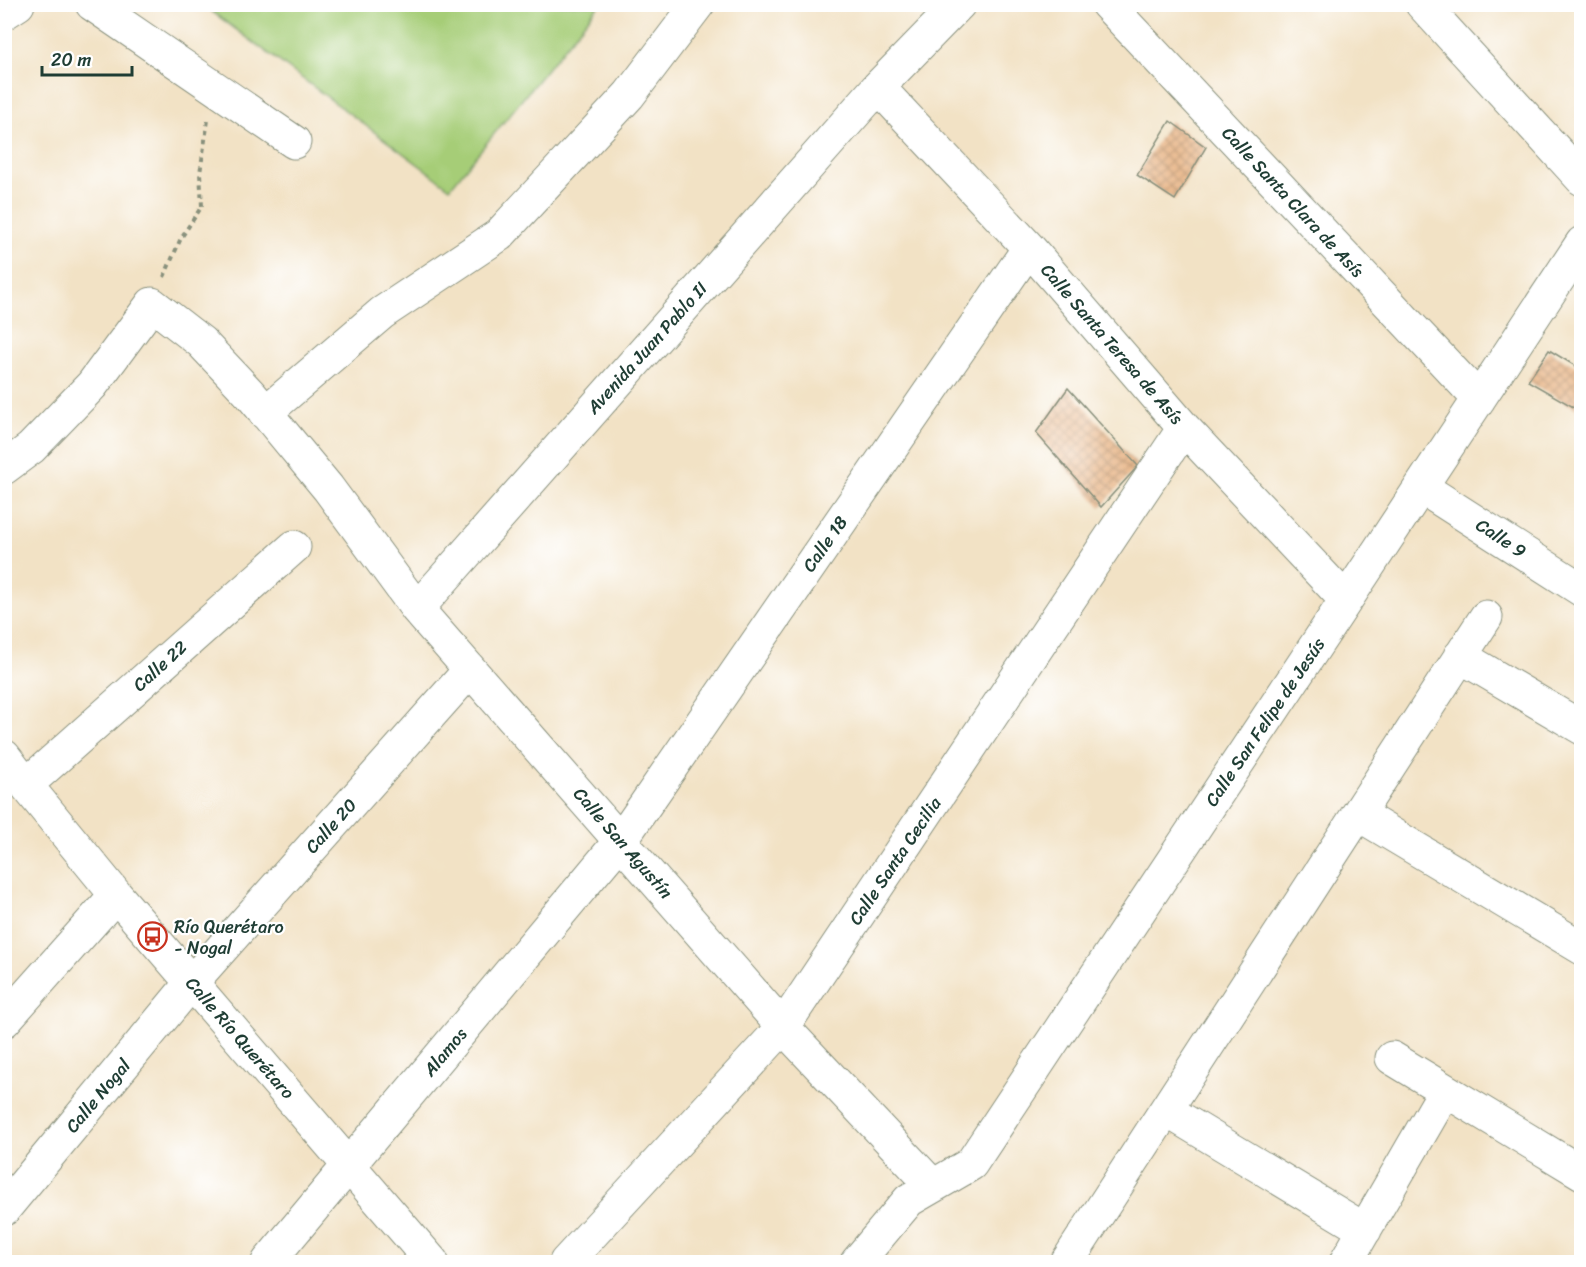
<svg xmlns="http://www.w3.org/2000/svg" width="1586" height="1267" font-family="Sriracha,sans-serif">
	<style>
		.green { fill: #a6cd77; stroke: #628556; stroke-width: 1.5 }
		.building { fill: url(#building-cross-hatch) }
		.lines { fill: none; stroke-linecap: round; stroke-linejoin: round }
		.minor-casing { stroke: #88907c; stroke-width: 35 }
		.path { stroke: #88907c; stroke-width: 4; stroke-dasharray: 4.5 4.5; stroke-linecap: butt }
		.minor { stroke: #fff; stroke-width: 33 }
		.labels { text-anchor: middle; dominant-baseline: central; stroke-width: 4.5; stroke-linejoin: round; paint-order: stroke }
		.street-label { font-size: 18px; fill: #1f3d34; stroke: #fff }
		.poi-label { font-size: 18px; fill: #1f3d34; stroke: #fff; text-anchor: start }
	</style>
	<defs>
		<pattern id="building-cross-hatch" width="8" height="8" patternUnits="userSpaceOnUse" patternTransform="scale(1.5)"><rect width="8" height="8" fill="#e7b282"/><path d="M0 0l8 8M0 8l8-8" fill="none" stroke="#bb926b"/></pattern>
	</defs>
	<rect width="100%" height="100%" fill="#fff"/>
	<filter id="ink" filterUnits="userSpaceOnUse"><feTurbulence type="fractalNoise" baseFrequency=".0167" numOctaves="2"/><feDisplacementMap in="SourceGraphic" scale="12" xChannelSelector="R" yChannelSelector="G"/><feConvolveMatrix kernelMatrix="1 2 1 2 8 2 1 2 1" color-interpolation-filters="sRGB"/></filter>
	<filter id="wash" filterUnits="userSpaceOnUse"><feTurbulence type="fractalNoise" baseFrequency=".008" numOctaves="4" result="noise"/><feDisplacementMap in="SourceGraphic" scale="24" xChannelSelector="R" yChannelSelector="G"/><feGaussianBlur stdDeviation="1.35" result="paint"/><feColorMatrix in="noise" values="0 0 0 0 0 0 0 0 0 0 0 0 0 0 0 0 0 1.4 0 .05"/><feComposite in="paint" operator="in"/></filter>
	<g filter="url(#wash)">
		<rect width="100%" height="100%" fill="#f2e2c5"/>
		<path class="green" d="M203,5H599L450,188Z"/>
		<g id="blocks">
			<path class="building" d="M1170,121L1206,147L1175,200L1137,175Z
				M1549,350L1582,370V412L1528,381Z
				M1068,388L1138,466L1101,507L1036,433Z"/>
		</g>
	</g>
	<g filter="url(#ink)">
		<use href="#blocks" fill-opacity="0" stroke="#88907c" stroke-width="1.5"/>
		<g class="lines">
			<defs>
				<path id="minor" d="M92,4L294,142
					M1107,4L1479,399
					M1422,4L1582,179
					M4,13L18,4
					M878,87L1029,248L1184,428L1346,600
					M265,413L382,313L499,235L629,95L698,4
					M4,468L31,448L92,385L152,304L201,342L251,395L328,488L417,609L783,1027L933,1186
					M1421,487L1582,590
					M417,609L878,87L959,4
					M1460,656L1582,728
					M4,756L26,785L116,895L432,1262
					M26,785L294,547
					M1358,814L1582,948
					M4,1021L116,895
					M1392,1058L1582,1173
					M1166,1110L1365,1230
					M4,1209L192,982L470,670
					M268,1262L621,840L1029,248
					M566,1262L783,1027L1184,428
					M857,1262L909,1200L971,1164L1346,600L1582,243
					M1067,1262L1486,617
					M1346,1262L1445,1091"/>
			</defs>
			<use href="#minor" class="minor-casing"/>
			<path class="path" d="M164,277L181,238L202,206L200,173L208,120"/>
			<use href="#minor" class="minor"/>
		</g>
	</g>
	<defs>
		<symbol id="bus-ring" viewBox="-11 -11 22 22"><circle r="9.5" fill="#fff" stroke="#c8321e" stroke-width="1.5"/><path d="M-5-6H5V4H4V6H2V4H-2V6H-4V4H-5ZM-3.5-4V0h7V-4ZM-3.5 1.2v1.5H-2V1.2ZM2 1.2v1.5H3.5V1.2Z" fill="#c8321e"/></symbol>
	</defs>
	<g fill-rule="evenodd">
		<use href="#bus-ring" x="136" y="920" width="33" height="33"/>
	</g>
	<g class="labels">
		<g class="street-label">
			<text transform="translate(1293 202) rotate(47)">Calle Santa Clara de Asís</text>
			<text transform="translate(1112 344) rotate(49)">Calle Santa Teresa de Asís</text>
			<text transform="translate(647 348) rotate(-48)">Avenida Juan Pablo II</text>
			<text transform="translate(1501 538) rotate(33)">Calle 9</text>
			<text transform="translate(825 544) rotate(-55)">Calle 18</text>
			<text transform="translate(160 666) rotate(-42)">Calle 22</text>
			<text transform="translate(1265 722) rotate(-56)">Calle San Felipe de Jesús</text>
			<text transform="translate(331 826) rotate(-48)">Calle 20</text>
			<text transform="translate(623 843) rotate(49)">Calle San Agustín</text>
			<text transform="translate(895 861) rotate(-56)">Calle Santa Cecilia</text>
			<text transform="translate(240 1038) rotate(49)">Calle Río Querétaro</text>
			<text transform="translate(445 1052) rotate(-50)">Alamos</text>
			<text transform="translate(98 1096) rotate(-50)">Calle Nogal</text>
		</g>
		<g class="poi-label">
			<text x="174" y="927">Río Querétaro<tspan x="174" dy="21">- Nogal</tspan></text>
		</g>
	</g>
	<rect width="1586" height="1267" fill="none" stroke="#fff" stroke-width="24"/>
	<path d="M42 66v9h90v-9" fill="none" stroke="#1f3d34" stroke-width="3"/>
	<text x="51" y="66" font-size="18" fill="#1f3d34" stroke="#ffffff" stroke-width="4.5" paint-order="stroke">20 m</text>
</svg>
